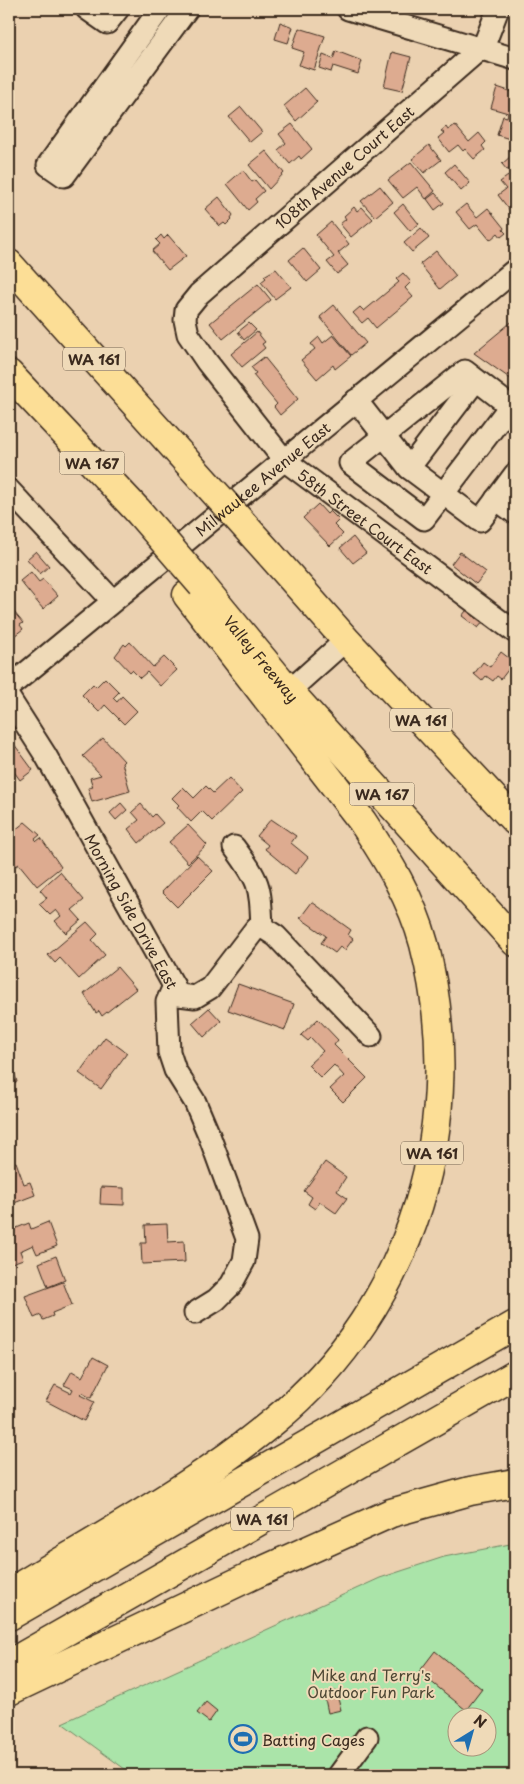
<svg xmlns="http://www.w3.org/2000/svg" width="524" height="1784" font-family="'Playpen Sans',sans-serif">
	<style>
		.green { fill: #aae4a9; stroke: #728764; fill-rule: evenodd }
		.building { fill: #ddab90; stroke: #3b2a1e }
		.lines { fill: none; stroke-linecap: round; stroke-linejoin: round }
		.minor-casing { stroke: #3b2a1e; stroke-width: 25 }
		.highway-casing { stroke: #3b2a1e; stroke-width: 31 }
		.minor { stroke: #efdab8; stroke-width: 21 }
		.highway { stroke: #fcde96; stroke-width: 28 }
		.highway-bridge-casing { stroke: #3b2a1e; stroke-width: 31; stroke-linecap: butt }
		.highway-bridge { stroke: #fcde96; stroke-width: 28 }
		.labels { text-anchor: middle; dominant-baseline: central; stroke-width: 4; stroke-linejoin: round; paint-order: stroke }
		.shield { fill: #efdab8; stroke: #715f4c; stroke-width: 1 }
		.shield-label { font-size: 14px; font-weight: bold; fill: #3b2a1e }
		.street-label { font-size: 15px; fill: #3b2a1e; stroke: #efdab8 }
		.park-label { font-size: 15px; fill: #4c4633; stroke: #efdab8 }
		.poi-label { font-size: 15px; fill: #3b2a1e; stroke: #efdab8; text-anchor: start }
	</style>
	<rect width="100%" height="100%" fill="#ebd1b0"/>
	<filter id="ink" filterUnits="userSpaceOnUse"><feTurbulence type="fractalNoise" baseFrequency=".02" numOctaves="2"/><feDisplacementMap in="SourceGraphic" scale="10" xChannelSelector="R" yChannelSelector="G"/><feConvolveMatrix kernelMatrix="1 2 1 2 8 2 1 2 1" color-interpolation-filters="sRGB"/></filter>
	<g filter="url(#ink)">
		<path class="green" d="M515,1543V1775H133L62,1723L380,1578L444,1557ZM456,1716H486V1746H456Z"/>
		<path class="building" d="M280,22L293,27L288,43L275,39Z
			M299,28L325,36L314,70L299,65L304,52L292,48Z
			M336,51L362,61L358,74L333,66L331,72L319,68L323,55L333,59Z
			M392,52L411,57L402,91L384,87Z
			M497,87L515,93L513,140L497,135L503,116L507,117L508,113L491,108Z
			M305,88L317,102L296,121L284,106Z
			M241,107L262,132L250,142L229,117Z
			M292,124L312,149L301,159L299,156L290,164L278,150L286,143L279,134Z
			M455,125L469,142L479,133L486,142L482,146L485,150L474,159L465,149L463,151L458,145L449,152L438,138L444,133L441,131L446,127L448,130Z
			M429,145L441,160L424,173L412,159Z
			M266,151L284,173L269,189L249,165Z
			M511,156L515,166L507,170L502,164Z
			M411,162L435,191L426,199L417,187L403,198L388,180Z
			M454,164L470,183L461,191L445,172Z
			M515,168V181L509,173Z
			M243,170L252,182L255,180L264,191L255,199L257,202L248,210L227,184Z
			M508,176L515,185V217L498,195L506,189L500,182Z
			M380,186L393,202L375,217L361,201Z
			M435,193L444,203L435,210L427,199Z
			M219,197L233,215L231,218L232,219L226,225L224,223L220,226L205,209Z
			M403,204L419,224L410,231L394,212Z
			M466,204L477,217L488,208L504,228L503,230L506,233L501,237L498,233L490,240L477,224L470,229L456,212Z
			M354,207L357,211L362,207L373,219L351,237L340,224L346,219L344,216Z
			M331,222L349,244L338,253L348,265L337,274L327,262L334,257L316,235Z
			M421,228L429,238L412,252L404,243Z
			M161,235L164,239L168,235L186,256L168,270L152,251L160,244L156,240Z
			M303,248L321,270L307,282L289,260Z
			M436,251L456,276L440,289L420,264Z
			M276,269L291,287L275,299L261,282L266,278L264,276Z
			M403,273L411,282L405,288L413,297L376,328L368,318L362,323L353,313L360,307L364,311L399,282L396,279Z
			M258,284L271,300L223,339L210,323Z
			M334,305L366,343L351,355L320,317Z
			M515,319V382L474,353Z
			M249,323L256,330L244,340L238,332Z
			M257,332L265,342L262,344L265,348L242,367L231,354Z
			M333,335L351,356L335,369L333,365L317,379L301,360L315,349L311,344L319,337L323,343Z
			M264,357L298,399L280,415L274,407L277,404L253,375L256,373L251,367Z
			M318,504L327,514L330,511L339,520L334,525L343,534L330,546L303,518Z
			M353,537L366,553L353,563L340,548Z
			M36,551L49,566L40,574L27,559Z
			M460,552L486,572L476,584L451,564Z
			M31,572L39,582L43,579L58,596L43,609L20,581Z
			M474,601L490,614L478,628L462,616Z
			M9,606L23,623L20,625L23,629L14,636L11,633L9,635Z
			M130,642L153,667L164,657L177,670L160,686L147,672L140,678L132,670L130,672L115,656L124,644L126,646Z
			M501,652L514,662L501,679L497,676L493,681L486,676L482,681L474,674L483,662L490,667Z
			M105,678L119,692L113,698L117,702L122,696L137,711L124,724L105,705L99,712L82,695L93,684L96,687Z
			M103,738L124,761L122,763L130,791L92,802L88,788L93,787L90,778L101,775L83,756Z
			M11,740L33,770L20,780L12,769L9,771V741Z
			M229,778L242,792L212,821L202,811L191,822L177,807L179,805L172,798L183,787L194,798L206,786L213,793Z
			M121,803L127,810L116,820L110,813Z
			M141,804L152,817L155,814L163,823L139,843L128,829L139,820L132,812Z
			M271,819L296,836L291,843L308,857L295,874L265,849L268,845L257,836Z
			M25,822L40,835L35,839L37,841L41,838L61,867L37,886L19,864L16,866L9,857V835Z
			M188,825L207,845L188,863L169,842Z
			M197,856L213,871L177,907L162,892Z
			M60,872L84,900L72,910L81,920L66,933L55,921L61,916L56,910L50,915L39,904L47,898L40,890Z
			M312,902L351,930L348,935L353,939L345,950L340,947L335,953L321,943L326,936L300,918Z
			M87,922L98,934L92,940L105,955L79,979L60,958L55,963L48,955Z
			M117,967L136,989L102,1016L99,1011L96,1013L84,994Z
			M238,984L294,1004L285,1030L228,1010Z
			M209,1008L221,1021L204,1037L192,1023Z
			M318,1019L338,1040L334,1045L367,1078L343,1102L330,1089L344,1076L334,1065L321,1078L308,1065L323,1051L311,1038L308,1041L301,1035Z
			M105,1037L127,1053L101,1089L79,1073Z
			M12,1065L17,1082L9,1085V1066Z
			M9,1158L11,1163L16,1162L24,1184L30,1182L35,1195L9,1205Z
			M325,1162L346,1177L337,1191L347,1198L336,1213L320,1202L315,1209L308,1204L312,1197L304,1191Z
			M101,1187L124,1188V1205L100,1204Z
			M48,1222L57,1246L37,1254L33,1245L20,1251L23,1259L9,1264V1231L29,1223L31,1229Z
			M167,1224L168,1242L184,1241L185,1262L142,1264L141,1243H146L145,1225Z
			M56,1256L65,1280L48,1287L39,1263Z
			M63,1282L72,1305L52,1313L53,1316L43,1320L41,1315L34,1318L25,1296Z
			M93,1357L108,1365L91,1398L82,1393L80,1395L94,1402L84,1421L46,1401L55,1385L71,1393L73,1389L64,1385L72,1371L82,1377Z
			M435,1651L482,1689L466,1710L419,1672Z
			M336,1691L341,1710L328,1713L324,1694Z
			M206,1702L217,1711L209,1722L197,1713Z"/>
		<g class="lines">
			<defs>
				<g id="minor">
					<path d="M87,9L107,23L118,9"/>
					<path d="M160,9L48,165L64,176L187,9"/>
					<path d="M348,9L515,59"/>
					<path id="s1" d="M498,9L486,40L481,48L199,294L186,310L185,320L188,334L207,362L284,460L515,632"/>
					<path d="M465,371L510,406L424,519L350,463Z"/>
					<path d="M356,400L409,468L480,521L515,474"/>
					<path d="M409,468L476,380"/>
					<path d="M9,490L112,600"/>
					<path d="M496,499L515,513"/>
					<path id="s2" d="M9,687L515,270"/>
					<path d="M289,691L346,640"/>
					<path id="s3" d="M9,698L46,756L179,995L195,997L210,988L256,928L262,927L276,936L371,1036"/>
					<path d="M234,847C260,882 260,884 262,927"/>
					<path d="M174,986L167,1002L169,1052L175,1070L195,1102L209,1135L247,1239L244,1261L231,1285L216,1300L195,1313"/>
					<path d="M339,1775L367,1737"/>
				</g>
				<g id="highway">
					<path d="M9,264L180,454"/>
					<path d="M9,374L138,511"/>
					<path d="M270,554L346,640L515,821"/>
					<path id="s4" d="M204,588L289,691L515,942"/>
					<path d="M9,1593C98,1538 193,1488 274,1421C415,1306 469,1118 424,944C412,899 387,859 362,821L187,595"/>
					<path d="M9,1616L515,1325"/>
					<path d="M9,1664L515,1375"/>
					<path d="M9,1691L255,1574L391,1513L470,1491L515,1483"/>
				</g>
			</defs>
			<use href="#minor" class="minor-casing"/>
			<use href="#highway" class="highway-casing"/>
			<use href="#minor" class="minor"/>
			<use href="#highway" class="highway"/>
			<defs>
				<path id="highway-bridge" d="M180,454L270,554
					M138,511L202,585"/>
			</defs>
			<use href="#highway-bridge" class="highway-bridge-casing"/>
			<use href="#highway-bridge" class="highway-bridge"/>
		</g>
	</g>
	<defs>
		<symbol id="stadium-ring" viewBox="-11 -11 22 22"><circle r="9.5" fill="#efdab8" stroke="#1f6fb2" stroke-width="1.5"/><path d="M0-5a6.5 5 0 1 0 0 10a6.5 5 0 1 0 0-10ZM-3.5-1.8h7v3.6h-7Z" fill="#1f6fb2"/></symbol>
	</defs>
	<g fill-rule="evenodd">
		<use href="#stadium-ring" x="227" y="1723" width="32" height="32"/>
	</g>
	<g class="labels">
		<g class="shield">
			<rect x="63" y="347.5" width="62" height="23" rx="4"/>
			<rect x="59.5" y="451.5" width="65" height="23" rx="4"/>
			<rect x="390" y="708.5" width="62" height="23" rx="4"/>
			<rect x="349.5" y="782.5" width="65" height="23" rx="4"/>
			<rect x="401" y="1141.5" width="62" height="23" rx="4"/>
			<rect x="231" y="1507.5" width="62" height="23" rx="4"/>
		</g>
		<g class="shield-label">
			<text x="94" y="359">WA 161</text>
			<text x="92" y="463">WA 167</text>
			<text x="421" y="720">WA 161</text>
			<text x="382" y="794">WA 167</text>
			<text x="432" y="1153">WA 161</text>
			<text x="262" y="1519">WA 161</text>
		</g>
		<g class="street-label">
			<text transform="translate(344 167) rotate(-41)">108th Avenue Court East</text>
			<text stroke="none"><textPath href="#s2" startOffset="328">Milwaukee Avenue East</textPath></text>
			<text stroke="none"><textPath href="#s1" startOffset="722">58th Street Court East</textPath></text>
			<text stroke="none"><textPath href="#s4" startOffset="91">Valley Freeway</textPath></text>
			<text stroke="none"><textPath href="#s3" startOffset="246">Morning Side Drive East</textPath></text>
		</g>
		<g class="park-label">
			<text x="371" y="1674">Mike and Terry's<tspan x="371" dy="17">Outdoor Fun Park</tspan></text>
		</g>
		<g class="poi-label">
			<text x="262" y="1739">Batting Cages</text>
		</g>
	</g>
	<rect width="524" height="1784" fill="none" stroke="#efdab8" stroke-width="30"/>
	<rect x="15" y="15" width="494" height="1754" fill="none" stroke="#3b2a1e" stroke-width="2" filter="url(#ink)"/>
	<g transform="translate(472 1732) rotate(37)"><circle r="24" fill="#efdab8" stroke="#a7947a"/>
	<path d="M0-4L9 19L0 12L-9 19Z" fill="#1f6fb2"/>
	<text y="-8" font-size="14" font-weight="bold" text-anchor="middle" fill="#3b2a1e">N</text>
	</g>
</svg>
